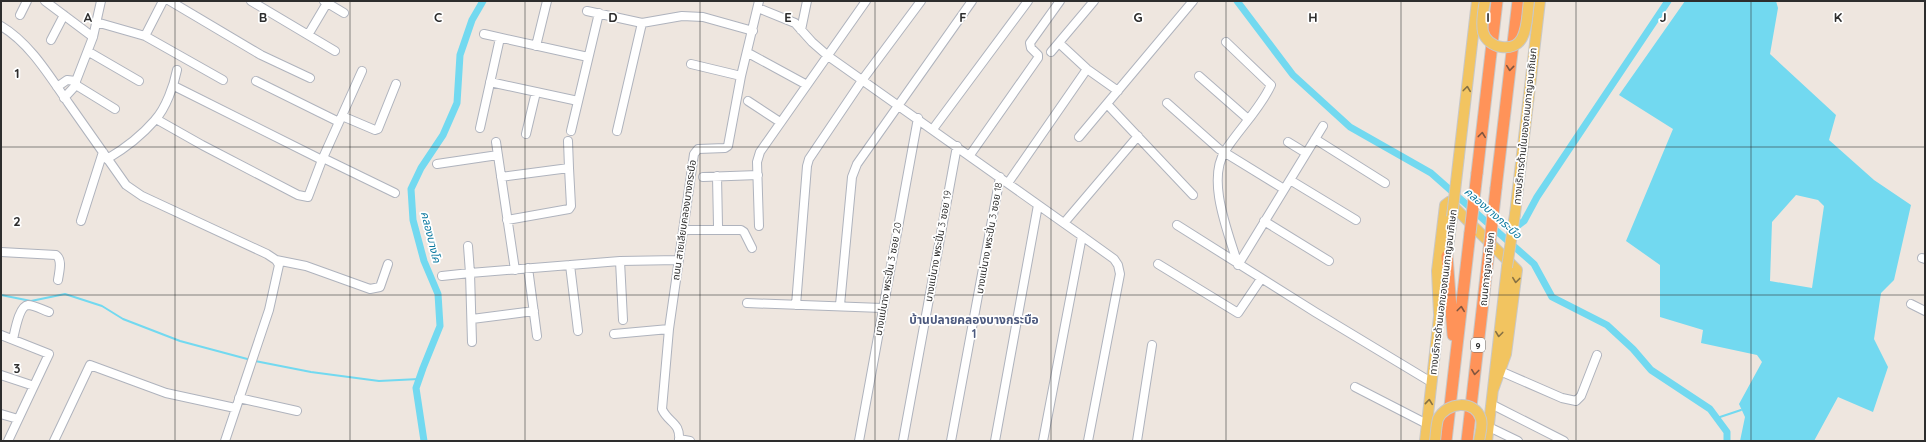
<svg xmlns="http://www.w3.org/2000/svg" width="1926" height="442" font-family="Quicksand,'Noto Sans Thai',sans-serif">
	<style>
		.water { fill: #72d9f0; fill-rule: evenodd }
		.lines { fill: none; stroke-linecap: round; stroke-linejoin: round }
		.stream { stroke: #72d9f0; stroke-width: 2 }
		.canal { stroke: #72d9f0; stroke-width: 7 }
		.minor-casing { stroke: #afb3bd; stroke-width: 10 }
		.major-casing { stroke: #c8c8c8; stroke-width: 12 }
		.highway-casing { stroke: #c8c8c8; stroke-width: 13 }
		.minor { stroke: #fff; stroke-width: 8 }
		.major { stroke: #f2c460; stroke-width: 10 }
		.highway { stroke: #ff9359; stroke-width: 11 }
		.major-bridge-casing { stroke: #c8c8c8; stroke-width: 12; stroke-linecap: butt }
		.highway-bridge-casing { stroke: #c8c8c8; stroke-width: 13; stroke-linecap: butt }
		.major-bridge { stroke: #f2c460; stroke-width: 10 }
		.highway-bridge { stroke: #ff9359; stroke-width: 11 }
		.oneway { stroke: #81563f }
		.oneway2 { stroke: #867144 }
		.grid { fill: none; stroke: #2d2d2d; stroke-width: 1; stroke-opacity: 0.55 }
		.labels { text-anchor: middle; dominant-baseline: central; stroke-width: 3.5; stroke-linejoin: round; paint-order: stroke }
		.shield { fill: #fff; stroke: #6c6c6c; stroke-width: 1 }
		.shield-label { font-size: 9px; font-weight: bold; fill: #2d2d2d }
		.street-label { font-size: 10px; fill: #2d2d2d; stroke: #fff }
		.water-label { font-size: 11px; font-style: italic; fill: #0d7aa0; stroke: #fff }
		.quarter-label { font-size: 12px; font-weight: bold; fill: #4c597e; stroke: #fff }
		.grid-label { font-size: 13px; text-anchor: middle; font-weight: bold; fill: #2d2d2d; stroke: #fff; stroke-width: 3.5; stroke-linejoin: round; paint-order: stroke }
	</style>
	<rect width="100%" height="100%" fill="#eee6df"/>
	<path class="water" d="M1685,1H1776L1778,8L1770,54L1836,115L1829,140L1874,180L1911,205L1894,280L1881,293L1874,339L1888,367L1873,412L1838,397L1814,441H1740L1745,417L1739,404L1762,362L1757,355L1701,343L1703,330L1660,317V265L1626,241L1673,129L1619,95ZM1796,195L1818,200L1824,206L1812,288L1770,281L1772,222Z"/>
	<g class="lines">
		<path class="stream" d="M1,295L31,301L65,294L102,306L123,319L180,341L251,360
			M255,361L311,372L379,381L419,379
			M1717,418L1741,410"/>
		<path class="canal" d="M1237,1L1293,75L1350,127L1431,173L1534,264L1552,297L1607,325L1633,349L1651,370L1710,409L1727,432V441
			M1512,230L1524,221L1537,197L1668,1
			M424,441L416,388L423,368L440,326L438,294L424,261L413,220L411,189L421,168L443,135L457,103L460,55L472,20L483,1"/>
		<defs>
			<path id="minor" d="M45,1L93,37
				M170,1L261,55L310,78
				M251,1L335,51
				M324,1L344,13
				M758,8L795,23L812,42L828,56L1082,236L1114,259L1118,265L1120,274L1088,441
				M587,11L642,23L682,16L703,17L753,31
				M20,15L27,1
				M96,22L145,36L223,80
				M1,26C30,43 50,77 69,104C88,131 107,158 126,185L142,196L267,254L276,260L279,265L269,310L225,441
				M801,30L807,1
				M484,34L588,57
				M308,35L327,3
				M145,36L163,1
				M51,40L64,15
				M1226,42L1271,85C1260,109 1239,129 1225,151C1206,181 1229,234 1238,265
				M1059,43L1087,69L1118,91
				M536,46L547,1
				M89,52L139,81
				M1051,52L1094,1
				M750,54L807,85
				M691,64L741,76
				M1199,76L1248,119
				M76,81L93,37L101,1
				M256,81L339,122
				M490,82L578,101
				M76,85L115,109
				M174,86L322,160
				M57,87L67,80L76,81V85L64,98
				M748,101L780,122
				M1167,103L1219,149L1284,189
				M1107,104L1193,195
				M342,116L375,130L378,129L396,84
				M156,119L202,145L298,195L308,197L322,160L362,71
				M480,128L500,38
				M933,129L1028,1
				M571,131L599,13
				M617,131L642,23
				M526,134L536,92
				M1079,137L1193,1
				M1315,139L1385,183
				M568,141L569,168
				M496,142L515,270
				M1288,142L1306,153
				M970,155L1038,58V55L1031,48L1030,43L1060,1
				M323,158L395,193
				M107,159C124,149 142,135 155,120C166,108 174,85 177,70
				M437,164L498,155
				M717,176L718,226
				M501,177L569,168L571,206L569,209L507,220
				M703,177L758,175
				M1290,180L1356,220
				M1008,183L1087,69
				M81,221L103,152
				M1264,221L1329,261
				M1064,223L1138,136
				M1177,225L1315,312L1431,382
				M759,226L757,162L760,152L866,1
				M683,230H741L744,232L752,248
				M1,252L56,255C63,260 59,272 58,280
				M1922,258L1925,259
				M276,260L306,266L370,289L380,287L388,264
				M620,261L623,320
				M1158,264L1238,313L1261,279
				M570,265L578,331
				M1238,265L1323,126
				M528,268L537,336
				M442,276L470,273L468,246
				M747,303L882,308
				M1911,304L1925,311
				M796,305L807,166L809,159L863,79L921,1
				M840,305L852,177L857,164L972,1
				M472,319L534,311
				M614,334L669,329
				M1,335L49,354L8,441
				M13,339C15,331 19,306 28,305C34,305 43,310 49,312
				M472,342L470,273L620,261L679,260
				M1500,371L1562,398L1576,401L1581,396L1597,355
				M1,375L34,386
				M1355,387L1427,424
				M239,398L297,411
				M1491,404L1564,441
				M1,414L18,419
				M1489,427L1518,441
				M679,439L690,441
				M54,441L90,365L166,393L235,408
				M679,441C681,422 668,423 662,409L669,329L694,154L698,149L725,148L728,146L741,76L759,1
				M859,441L918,118
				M903,441L957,146
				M951,441L1000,177
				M995,441L1038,205
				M1043,441L1082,236
				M1137,441L1152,345"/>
			<path id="major" d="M1459,156L1477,1
				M1515,214L1540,1
				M1446,264L1452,217
				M1439,314L1437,271L1445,205L1449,202L1517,270L1506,354L1493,390
				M1425,441L1440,308
				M1487,441L1507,267"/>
			<path id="highway" d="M1477,173L1497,1
				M1496,188L1518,1
				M1447,256L1453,335
				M1446,441L1470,233
				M1467,441L1489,250"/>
		</defs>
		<use href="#minor" class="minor-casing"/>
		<use href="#major" class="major-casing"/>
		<use href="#highway" class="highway-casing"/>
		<use href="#minor" class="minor"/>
		<use href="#major" class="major"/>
		<use href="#highway" class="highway"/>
		<defs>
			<path id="major-bridge" d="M1485,1C1483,11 1481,22 1483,32C1488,49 1514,53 1522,38C1528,27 1527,13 1529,1
				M1452,217L1459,156
				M1507,267L1515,214
				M1435,441C1436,434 1436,426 1438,419C1446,402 1475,399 1481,419C1483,426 1480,434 1479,441"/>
			<path id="highway-bridge" d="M1470,233L1477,173
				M1489,250L1496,188"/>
		</defs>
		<use href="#major-bridge" class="major-bridge-casing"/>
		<use href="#highway-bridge" class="highway-bridge-casing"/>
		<use href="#major-bridge" class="major-bridge"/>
		<use href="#highway-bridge" class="highway-bridge"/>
	</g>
	<defs><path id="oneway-chevron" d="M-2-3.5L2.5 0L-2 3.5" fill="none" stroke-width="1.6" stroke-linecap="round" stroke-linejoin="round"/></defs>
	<g class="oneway">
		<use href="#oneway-chevron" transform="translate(1510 68) rotate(96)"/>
		<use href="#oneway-chevron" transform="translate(1482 135) rotate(-83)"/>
		<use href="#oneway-chevron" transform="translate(1461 309) rotate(-83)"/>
		<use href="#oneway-chevron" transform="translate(1475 372) rotate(97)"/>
	</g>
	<g class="oneway2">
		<use href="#oneway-chevron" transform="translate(1467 89) rotate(-83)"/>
		<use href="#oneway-chevron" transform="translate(1516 280) rotate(97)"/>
		<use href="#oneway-chevron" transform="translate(1499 334) rotate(97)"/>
		<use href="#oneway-chevron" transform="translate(1429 402) rotate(-84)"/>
	</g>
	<path class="grid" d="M175,1V441M350,1V441M525,1V441M700,1V441M875,1V441M1051,1V441M1226,1V441M1401,1V441M1576,1V441M1751,1V441M1,147H1925M1,295H1925"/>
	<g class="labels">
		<rect class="shield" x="1471" y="338" width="14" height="14" rx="3"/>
		<g class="shield-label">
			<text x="1478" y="345">9</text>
		</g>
		<g class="street-label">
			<text transform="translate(1525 126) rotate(-84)">ทางบริการด้านในของถนนกาญจนาภิเษก</text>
			<text transform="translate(684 220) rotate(-82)">ถนน สายเลียบคลองบางกระบือ</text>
			<text transform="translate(989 238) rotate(-80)">บางแม่นาง พระปิ่น 3 ซอย 18</text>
			<text transform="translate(938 246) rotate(-80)">บางแม่นาง พระปิ่น 3 ซอย 19</text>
			<text transform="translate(1487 269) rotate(-84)">ถนนกาญจนาภิเษก</text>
			<text transform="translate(888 279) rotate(-80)">บางแม่นาง พระปิ่น 3 ซอย 20</text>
			<text transform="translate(1443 292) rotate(-83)">ทางบริการด้านนอกของถนนกาญจนาภิเษก</text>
		</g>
		<g class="water-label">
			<text transform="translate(1493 213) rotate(41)">คลองบางกระบือ</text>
			<text transform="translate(431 237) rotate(76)">คลองบางโค</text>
		</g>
		<g class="quarter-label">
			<text x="974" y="319">บ้านปลายคลองบางกระบือ<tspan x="974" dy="14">1</tspan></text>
		</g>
	</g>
	<g class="grid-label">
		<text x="88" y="22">A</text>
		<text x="263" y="22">B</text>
		<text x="438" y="22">C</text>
		<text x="613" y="22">D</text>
		<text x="788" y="22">E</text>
		<text x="963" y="22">F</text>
		<text x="1138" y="22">G</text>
		<text x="1313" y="22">H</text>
		<text x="1488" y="22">I</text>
		<text x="1663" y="22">J</text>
		<text x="1838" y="22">K</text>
		<text x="17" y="78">1</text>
		<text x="17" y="226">2</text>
		<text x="17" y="373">3</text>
	</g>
	<rect width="1926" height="442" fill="none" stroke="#2d2d2d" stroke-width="4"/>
</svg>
